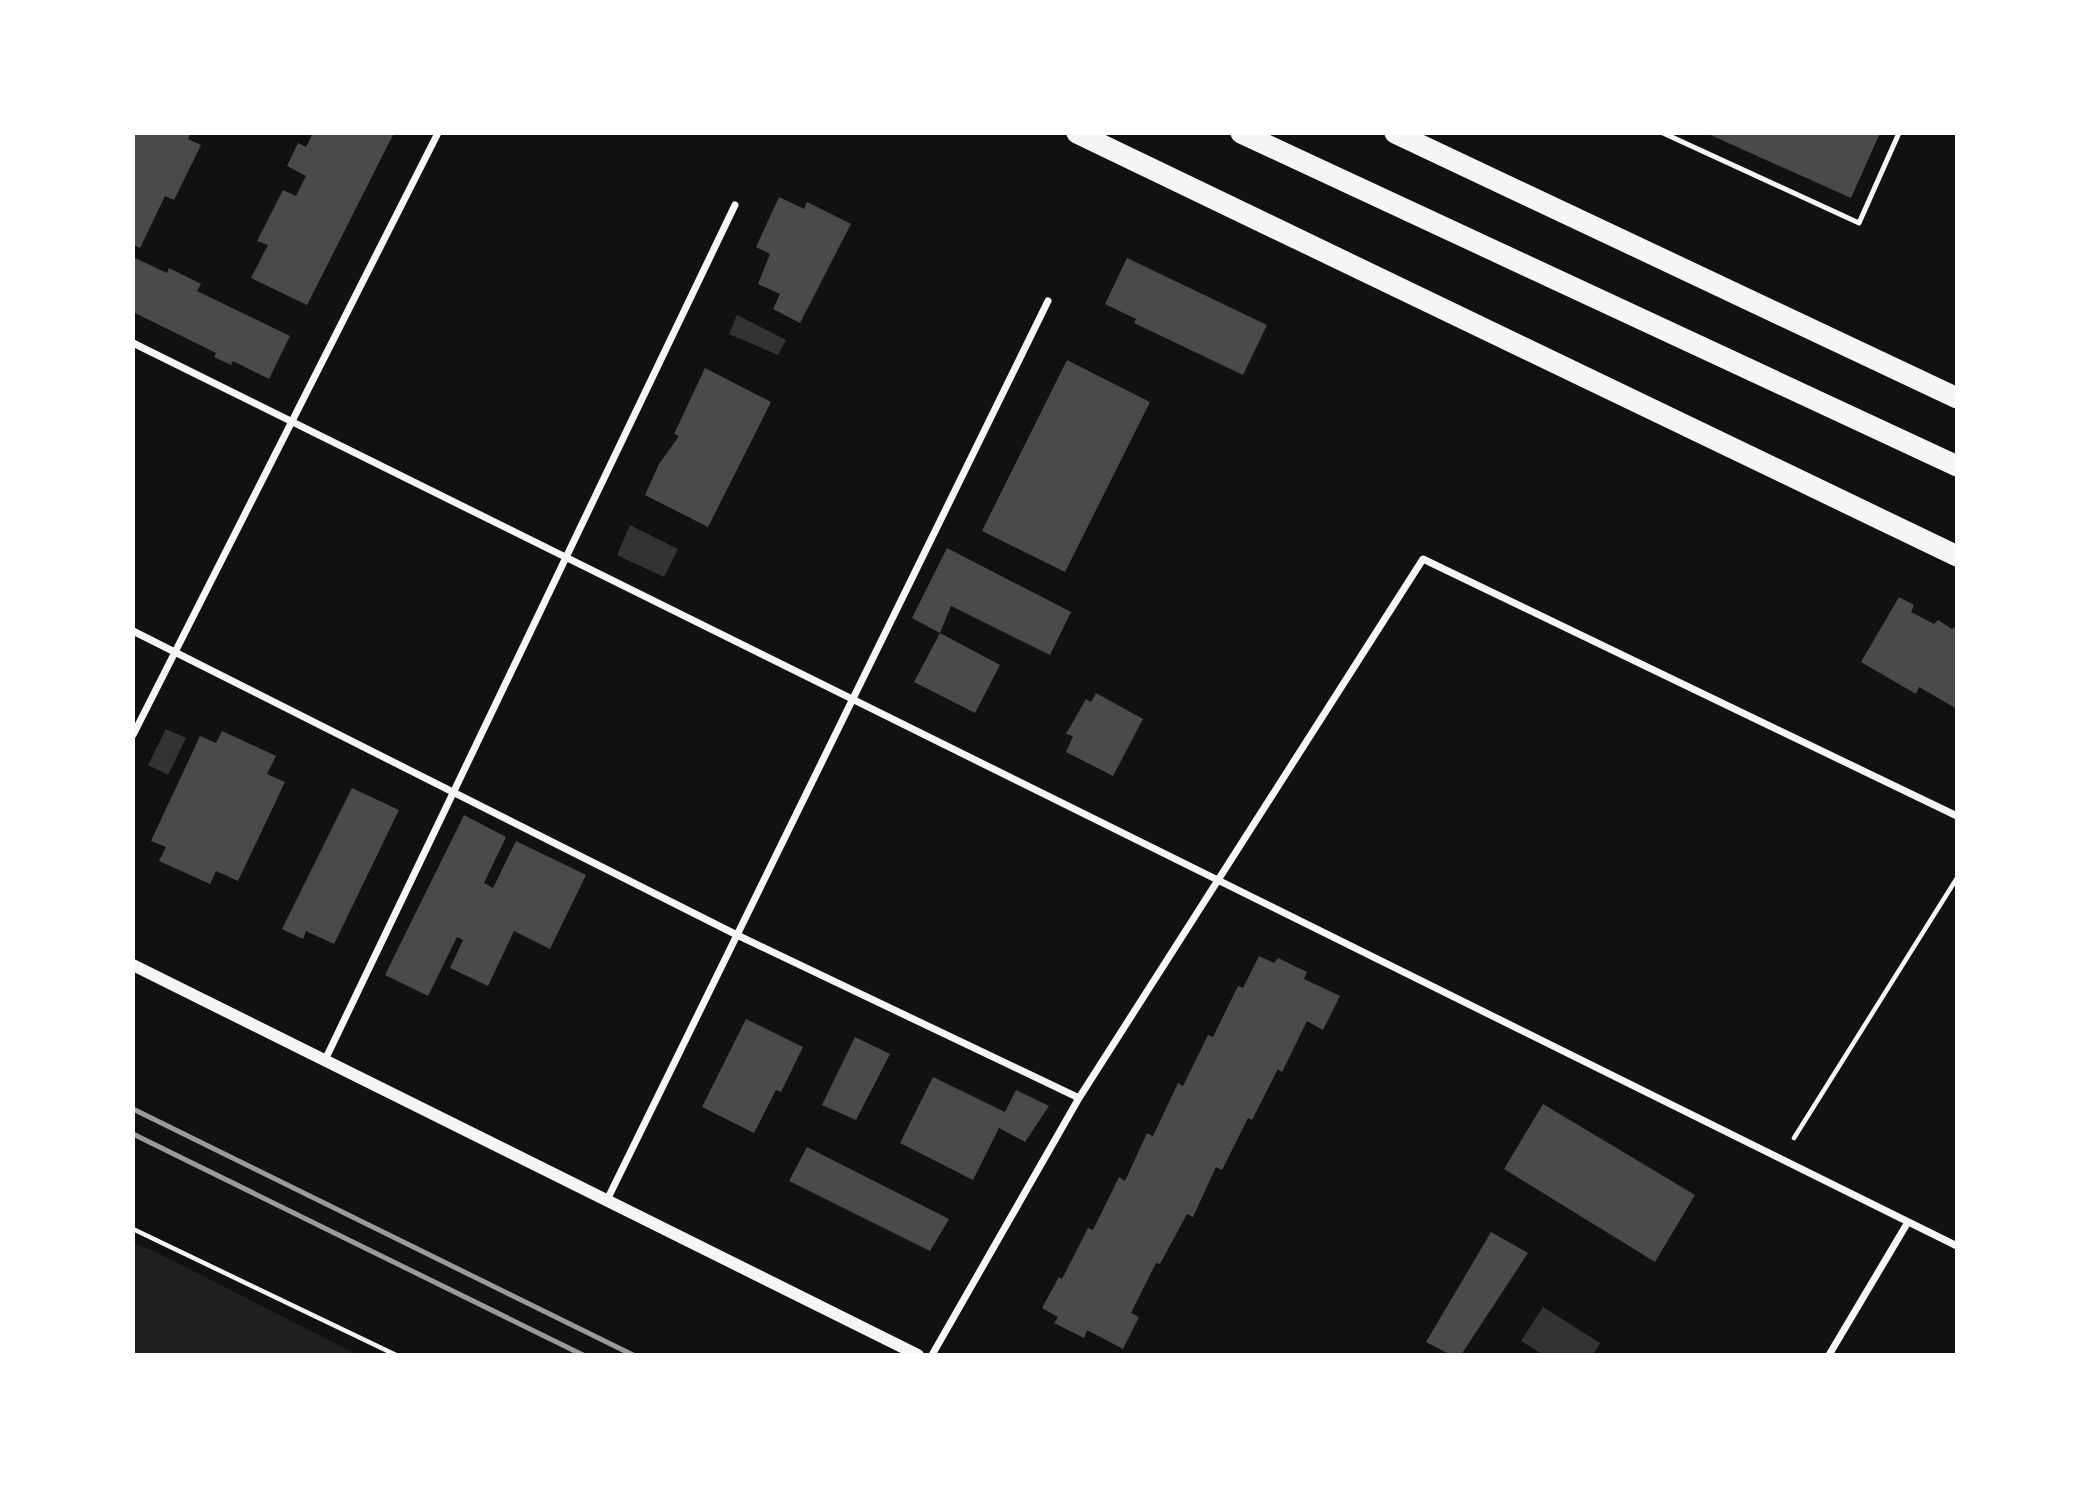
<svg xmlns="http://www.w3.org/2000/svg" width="2090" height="1488" font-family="'DM Sans',sans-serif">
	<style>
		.green { fill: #202020 }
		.water { fill: #333 }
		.building { fill: #4a4a4a }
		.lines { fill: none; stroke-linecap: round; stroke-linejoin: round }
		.path { stroke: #f5f5f5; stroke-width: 4.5 }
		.service { stroke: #f5f5f5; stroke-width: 5 }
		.minor { stroke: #f5f5f5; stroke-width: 7 }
		.tertiary { stroke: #f5f5f5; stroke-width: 12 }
		.motorway { stroke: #f5f5f5; stroke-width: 21 }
		.rail { stroke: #9a9a9a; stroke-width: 5 }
	</style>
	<rect width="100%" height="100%" fill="#111"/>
	<path class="green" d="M133,1243L158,1253L358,1355H133Z"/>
	<path class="water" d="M737,315L786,340L778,355L729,334Z
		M630,525L678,549L664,577L617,555Z
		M166,729L186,738L168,775L148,765Z
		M1543,1307L1600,1343L1593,1355H1544L1521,1341Z"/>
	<path class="building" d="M133,133H191L188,139L201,145L174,200L165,196L140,248L133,245Z
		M313,133H394L307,305L251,278L268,245L257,241L283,190L296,196L306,176L287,166L298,143L306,147Z
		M1706,133H1880L1851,198Z
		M779,197L804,209L807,202L851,224L800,323L773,309L780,294L758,284L770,254L756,247Z
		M133,257L167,273L169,268L201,284L197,291L290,336L269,379L233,361L231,365L214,357L216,353L133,312Z
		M1127,258L1267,325L1243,375L1134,323L1136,319L1105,304Z
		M1067,360L1150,402L1065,572L982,531Z
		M705,368L771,402L708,527L645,495L659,464L679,436L674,434Z
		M947,548L1071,612L1050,655L951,606L940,633L1000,665L975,713L914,682L940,633L912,618Z
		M1899,597L1914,605L1911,612L1934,624L1938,620L1952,629L1957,626V709L1919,687L1916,694L1861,662Z
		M1096,693L1143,719L1113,776L1066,752L1073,736L1066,734L1086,699L1091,702Z
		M222,731L276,756L267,774L285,782L238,881L216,871L210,884L159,861L166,847L151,841L200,736L216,743Z
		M352,788L399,810L334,944L306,931L303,939L282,929Z
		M464,815L506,837L484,883L493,888L516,841L586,875L550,949L514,931L488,986L450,968L463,940L457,937L428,996L385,975Z
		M1259,956L1274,963L1278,958L1307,972L1304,979L1340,996L1323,1030L1307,1021L1282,1072L1278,1069L1252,1120L1248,1118L1222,1170L1216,1167L1193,1217L1187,1214L1160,1264L1156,1263L1131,1313L1139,1317L1123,1349L1087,1330L1084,1338L1054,1323L1058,1317L1042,1308L1059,1277L1062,1279L1088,1228L1093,1230L1119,1177L1125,1181L1147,1133L1153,1136L1178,1083L1183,1086L1208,1035L1213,1037L1238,986L1243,988Z
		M746,1019L803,1047L781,1092L776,1090L754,1133L702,1107Z
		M855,1037L890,1054L856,1120L822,1105Z
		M933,1077L1005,1112L1016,1090L1049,1106L1025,1142L999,1128L973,1180L900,1143Z
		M1543,1104L1695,1195L1655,1262L1504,1169Z
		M807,1147L949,1219L930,1251L789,1181Z
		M1491,1232L1528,1253L1461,1355H1451L1426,1342Z"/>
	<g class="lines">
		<path class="path" d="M1794,1138L1957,878
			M133,1229L396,1355"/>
		<path class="service" d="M1663,133L1859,223L1899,133"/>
		<path class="minor" d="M133,343L1957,1246
			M133,631L737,935L1079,1098
			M133,735L438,133
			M325,1060L735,205
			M607,1200L1048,301
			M932,1355L1079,1098L1423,559L1957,816
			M1829,1355L1908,1222"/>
		<path class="tertiary" d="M133,965L918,1355"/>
		<path class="motorway" d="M1077,133L1957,556
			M1241,133L1957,466
			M1395,133L1957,398"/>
		<path class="rail" d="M133,1109L633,1355
			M133,1134L583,1355"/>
	</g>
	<rect width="2090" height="1488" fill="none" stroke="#ffffff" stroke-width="270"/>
</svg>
